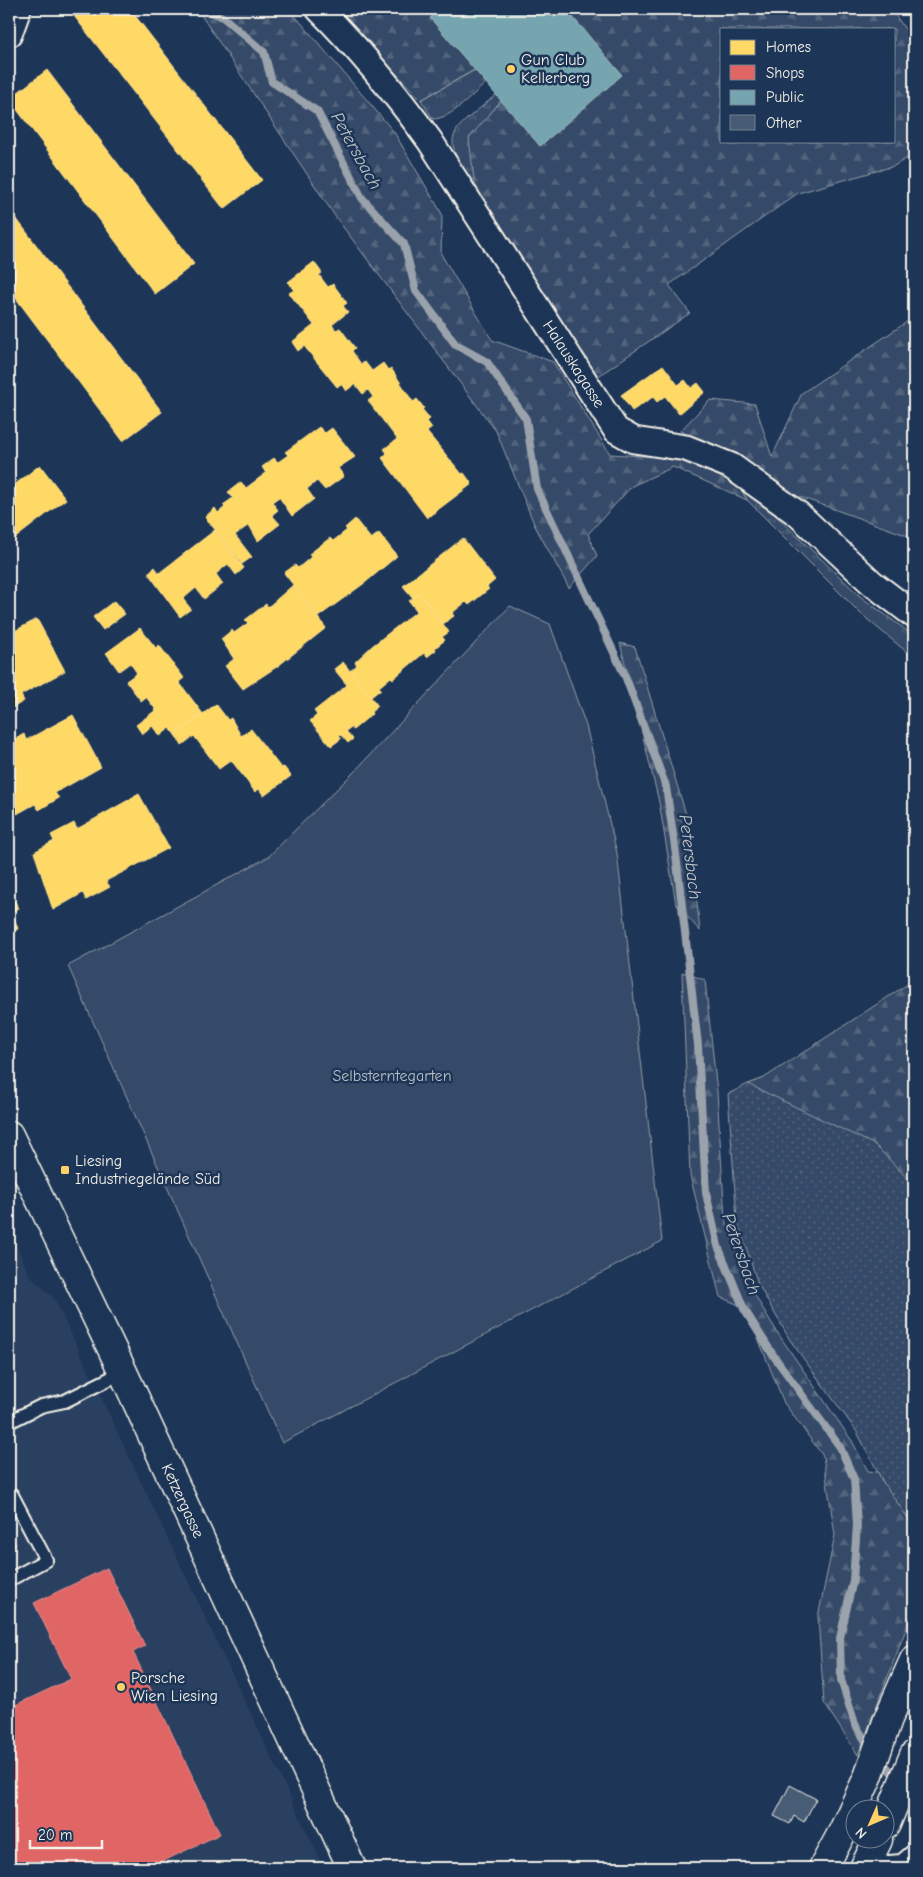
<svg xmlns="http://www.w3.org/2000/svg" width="923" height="1877" font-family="'Comic Neue',sans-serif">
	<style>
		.built { fill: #2a4060 }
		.grass { fill: url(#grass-tufts); stroke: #949ea8 }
		.forest { fill: url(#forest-firs); stroke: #949ea8; fill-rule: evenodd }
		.park { fill: url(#park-dots); stroke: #949ea8 }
		.garden { fill: #354a67; stroke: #949ea8 }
		.homes { fill: #ffd966; stroke: #fce08d }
		.shops { fill: #e06666; stroke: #e6908d }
		.public { fill: #76a5af; stroke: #9cbcc0 }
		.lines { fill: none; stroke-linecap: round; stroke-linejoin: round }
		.stream { stroke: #9aa2ab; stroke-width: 8 }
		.building { fill: #485b74; stroke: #f4f1e8 }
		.service-casing { stroke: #f4f1e8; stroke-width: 16 }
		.minor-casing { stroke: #f4f1e8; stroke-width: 29 }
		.secondary-casing { stroke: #f4f1e8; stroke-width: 31 }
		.primary-casing { stroke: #f4f1e8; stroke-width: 31 }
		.service { stroke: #1d3557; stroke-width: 12 }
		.minor { stroke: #1d3557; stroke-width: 25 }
		.secondary { stroke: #1d3557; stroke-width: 28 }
		.primary { stroke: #1d3557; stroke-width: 28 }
		.poi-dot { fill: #ffd166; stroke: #1d3557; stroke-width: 2 }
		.labels { text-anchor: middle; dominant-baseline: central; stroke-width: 5; stroke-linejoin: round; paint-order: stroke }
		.poi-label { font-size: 16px; fill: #f4f1e8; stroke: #1d3557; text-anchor: start }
		.street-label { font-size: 16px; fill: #f4f1e8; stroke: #1d3557 }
		.park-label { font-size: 16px; fill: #bbbfc1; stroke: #1d3557 }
		.water-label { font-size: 18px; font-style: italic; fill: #c0c3c4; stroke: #1d3557 }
	</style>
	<defs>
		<pattern id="grass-tufts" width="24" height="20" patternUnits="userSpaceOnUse" patternTransform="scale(1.25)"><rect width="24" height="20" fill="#354a67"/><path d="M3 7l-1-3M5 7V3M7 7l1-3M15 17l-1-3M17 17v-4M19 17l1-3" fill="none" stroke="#53657d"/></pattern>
		<pattern id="forest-firs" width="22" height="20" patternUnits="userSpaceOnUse" patternTransform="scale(1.25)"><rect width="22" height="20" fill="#354a67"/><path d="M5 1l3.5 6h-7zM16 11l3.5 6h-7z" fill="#53657d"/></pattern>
		<pattern id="park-dots" width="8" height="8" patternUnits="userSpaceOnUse" patternTransform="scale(1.25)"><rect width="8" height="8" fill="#354a67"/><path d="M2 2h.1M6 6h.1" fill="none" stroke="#53657d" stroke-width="1.8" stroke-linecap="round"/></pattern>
	</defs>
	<rect width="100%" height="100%" fill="#1d3557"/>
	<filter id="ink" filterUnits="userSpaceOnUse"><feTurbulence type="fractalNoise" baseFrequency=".02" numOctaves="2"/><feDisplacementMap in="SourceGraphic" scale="10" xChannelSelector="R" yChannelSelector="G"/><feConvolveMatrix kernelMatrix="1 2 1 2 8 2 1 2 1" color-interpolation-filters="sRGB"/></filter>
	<g filter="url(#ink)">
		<path class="built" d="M9,1229L30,1276L54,1298L324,1868H9Z"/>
		<path class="grass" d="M484,65L508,92L470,138L475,188C436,131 452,133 498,93L488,81C474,93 452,119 433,119L421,100Z
			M734,476L861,597L914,636V658L861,614L747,500Z"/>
		<path class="forest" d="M197,9H286L297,18L394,132L442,214L441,254L492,340L553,362L610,454L679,458L734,476L747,500L673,467L632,486L588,534L597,556L569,588L535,526L496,431L337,219Z
			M336,9H891L914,42V154L894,166L798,193L669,285L690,313L597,377L475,188L469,138L508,93L483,65L421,100ZM722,29H894V141H722Z
			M914,317V538L789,493L740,459L680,431L710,400L755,404L772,457L802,393Z
			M620,643L635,647L688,821L700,931L676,904L659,802Z
			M682,972L705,980L717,1092L725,1219L748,1284L779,1335L852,1441L868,1471L878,1472L882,1481L914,1464V1608L858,1755L824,1703L818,1617L835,1535L823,1456L784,1403L746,1308L720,1297L690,1175Z
			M914,980V1219L748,1084L764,1078Z"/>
		<path class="park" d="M748,1084L875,1145L914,1185V1527L883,1482L857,1432L790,1340L758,1284L737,1220L728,1094Z"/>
		<path class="garden" d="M510,606L550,624L586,726L617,853L662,1241L282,1443L68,966L268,857L353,773Z"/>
		<path class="homes" d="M83,9H130L262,180L224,209L74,16Z
			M47,70L194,264L155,294L9,99Z
			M13,214L162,412L123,441L9,289V217Z
			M314,262L322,273L319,275L328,287L333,284L347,303L343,306L348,312L332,325L336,330L340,328L355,348L352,351L361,364L365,362L372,371L383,363L388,370L391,368L413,402L417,399L424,408L422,409L430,419L427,421L432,428L427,432L462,474L464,473L472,484L427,518L382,458L387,453L384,449L397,439L368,401L373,397L368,390L363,394L355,384L346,391L341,384L337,387L304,346L298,351L292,342L314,325L289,293L294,290L288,282Z
			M663,365L678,385L685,380L691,388L698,383L705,392L679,414L665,396L657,402L653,397L632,411L621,395Z
			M319,427L325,433L332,428L355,457L338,468L344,476L325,490L317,481L307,489L314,499L292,516L279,497L272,502L278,510L272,515L280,524L258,541L249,525L235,535L252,557L242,564L205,517L215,508L218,513L225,507L223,505L233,498L228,492L241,482L246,488L266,473L262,467L274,458L278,462L288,455L285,452Z
			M40,465L66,499L9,543V489Z
			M355,519L371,539L379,533L397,556L366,582L318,617L284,573L295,565L298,568L311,557L309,554L330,538L333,541L347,530L345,528Z
			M215,530L244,568L236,575L228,564L216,574L223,584L204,599L196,588L183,599L191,609L180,617L148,573L155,567L159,573Z
			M463,538L495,580L487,587L489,589L469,605L466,602L452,613L454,616L443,624L419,593L413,598L403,586Z
			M293,585L326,628L278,666L243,689L225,666L234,659L221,639L232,630L234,633L248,623L245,620L266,604L268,607Z
			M419,593L449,632L442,637L445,640L435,648L436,650L427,657L424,653L393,679L391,677L379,687L381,689L371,697L350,671L357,665L355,662L372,646L417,611L409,601Z
			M114,601L125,614L103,630L93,617Z
			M37,619L65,671L21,695L24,701L9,710V634Z
			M140,628L156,648L159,645L184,678L179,682L203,714L175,735L170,728L160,736L152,726L142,734L136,725L156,710L146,697L141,701L126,681L137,673L130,663L119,671L106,653Z
			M343,662L378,706L371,712L372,714L353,730L351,727L346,731L353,739L348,743L341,735L339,736L341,739L331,746L310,721L317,715L314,711L347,685L334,669Z
			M216,704L228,720L231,718L241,736L251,729L281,768L284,767L291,776L264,796L259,789L255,792L231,760L219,769L194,736L182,745L175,735Z
			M73,715L101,767L55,793L59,798L39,810L35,804L17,814L9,799V742L24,734L26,740Z
			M139,794L169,848L106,881L110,887L86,900L83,893L53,910L34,852L54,841L51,835L74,823L77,829Z
			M9,893L19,908L12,912L18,929L9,933Z"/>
		<path class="shops" d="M9,1530L16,1545L9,1548Z
			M107,1568L145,1646L133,1652L220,1834L149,1868H9V1708L71,1679L34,1603Z"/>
		<path class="public" d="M441,9H566L622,75L540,146L430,18Z"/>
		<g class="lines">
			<path class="stream" d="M207,9L224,18L264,52L272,82L317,111L362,198L404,244L416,291L456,345L487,362L526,419L537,489L626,678L666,787L676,854L698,1045L706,1193L718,1246L744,1309L773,1355L840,1447L854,1479L857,1525L853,1580L840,1638L841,1680L855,1724L871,1750
				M881,1760L898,1780"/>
		</g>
		<path class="building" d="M790,1785L816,1799L804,1822L794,1816L790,1824L774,1816Z"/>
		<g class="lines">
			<defs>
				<path id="service" d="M9,1422L41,1406L65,1401L123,1372
					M9,1580L46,1560L12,1495
					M866,1864L901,1861L914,1850"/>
				<g id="minor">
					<path id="s1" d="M319,9C360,50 396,94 430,141L616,430L634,440L686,448L731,466L798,514L872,583L914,615"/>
					<path d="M9,34L18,9"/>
				</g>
				<g id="secondary">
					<path id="s2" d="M9,1135L123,1372L352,1868"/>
				</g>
				<path id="primary" d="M886,1824L914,1755
					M823,1868L843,1831L868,1777L888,1719L914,1660
					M864,1868L878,1840"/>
			</defs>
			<use href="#service" class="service-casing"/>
			<use href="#minor" class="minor-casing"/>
			<use href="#secondary" class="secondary-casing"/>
			<use href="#primary" class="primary-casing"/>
			<use href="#service" class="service"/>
			<use href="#minor" class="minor"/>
			<use href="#secondary" class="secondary"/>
			<use href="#primary" class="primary"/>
		</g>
	</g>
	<g class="poi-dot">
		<circle cx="511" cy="69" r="5"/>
		<rect x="60" y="1165" width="10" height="10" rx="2.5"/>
		<circle cx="121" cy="1687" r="5"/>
	</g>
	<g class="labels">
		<g class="poi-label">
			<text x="521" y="60">Gun Club<tspan x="521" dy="18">Kellerberg</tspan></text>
			<text x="75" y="1161">Liesing<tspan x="75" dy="18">Industriegelände Süd</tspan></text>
			<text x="131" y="1678">Porsche<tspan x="131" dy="18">Wien Liesing</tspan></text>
		</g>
		<g class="street-label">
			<text stroke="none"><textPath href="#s1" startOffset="438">Halauskagasse</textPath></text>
			<text stroke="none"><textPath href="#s2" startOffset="405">Ketzergasse</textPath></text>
		</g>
		<g class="park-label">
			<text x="392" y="1076">Selbsterntegarten</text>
		</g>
		<g class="water-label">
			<text transform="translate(356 151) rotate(61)">Petersbach</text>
			<text transform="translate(690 857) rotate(83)">Petersbach</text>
			<text transform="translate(741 1254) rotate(71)">Petersbach</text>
		</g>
	</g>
	<rect width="923" height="1877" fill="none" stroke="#1d3557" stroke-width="30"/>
	<rect x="15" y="15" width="893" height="1847" fill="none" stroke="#f4f1e8" stroke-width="2" filter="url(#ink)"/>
	<rect x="720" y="28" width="175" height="115" fill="#1d3557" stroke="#738091"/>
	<rect x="730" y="40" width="25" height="15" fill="#ffd966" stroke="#738091"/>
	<text x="766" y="52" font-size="15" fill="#f4f1e8">Homes</text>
	<rect x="730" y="65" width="25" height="15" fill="#e06666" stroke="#738091"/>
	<text x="766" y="78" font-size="15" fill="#f4f1e8">Shops</text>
	<rect x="730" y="90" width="25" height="15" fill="#76a5af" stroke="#738091"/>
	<text x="766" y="102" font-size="15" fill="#f4f1e8">Public</text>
	<rect x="730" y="115" width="25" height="15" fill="#485b74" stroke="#738091"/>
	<text x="766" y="128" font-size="15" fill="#f4f1e8">Other</text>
	<g transform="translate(870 1824) rotate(225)"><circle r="24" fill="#1d3557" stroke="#738091"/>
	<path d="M0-4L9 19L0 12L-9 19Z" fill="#ffd166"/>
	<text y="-8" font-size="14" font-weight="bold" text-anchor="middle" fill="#f4f1e8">N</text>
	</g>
	<path d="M30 1840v8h72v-8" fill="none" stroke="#f4f1e8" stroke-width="2.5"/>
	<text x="38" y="1840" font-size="15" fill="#f4f1e8" stroke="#1d3557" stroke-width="4" paint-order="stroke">20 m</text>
</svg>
